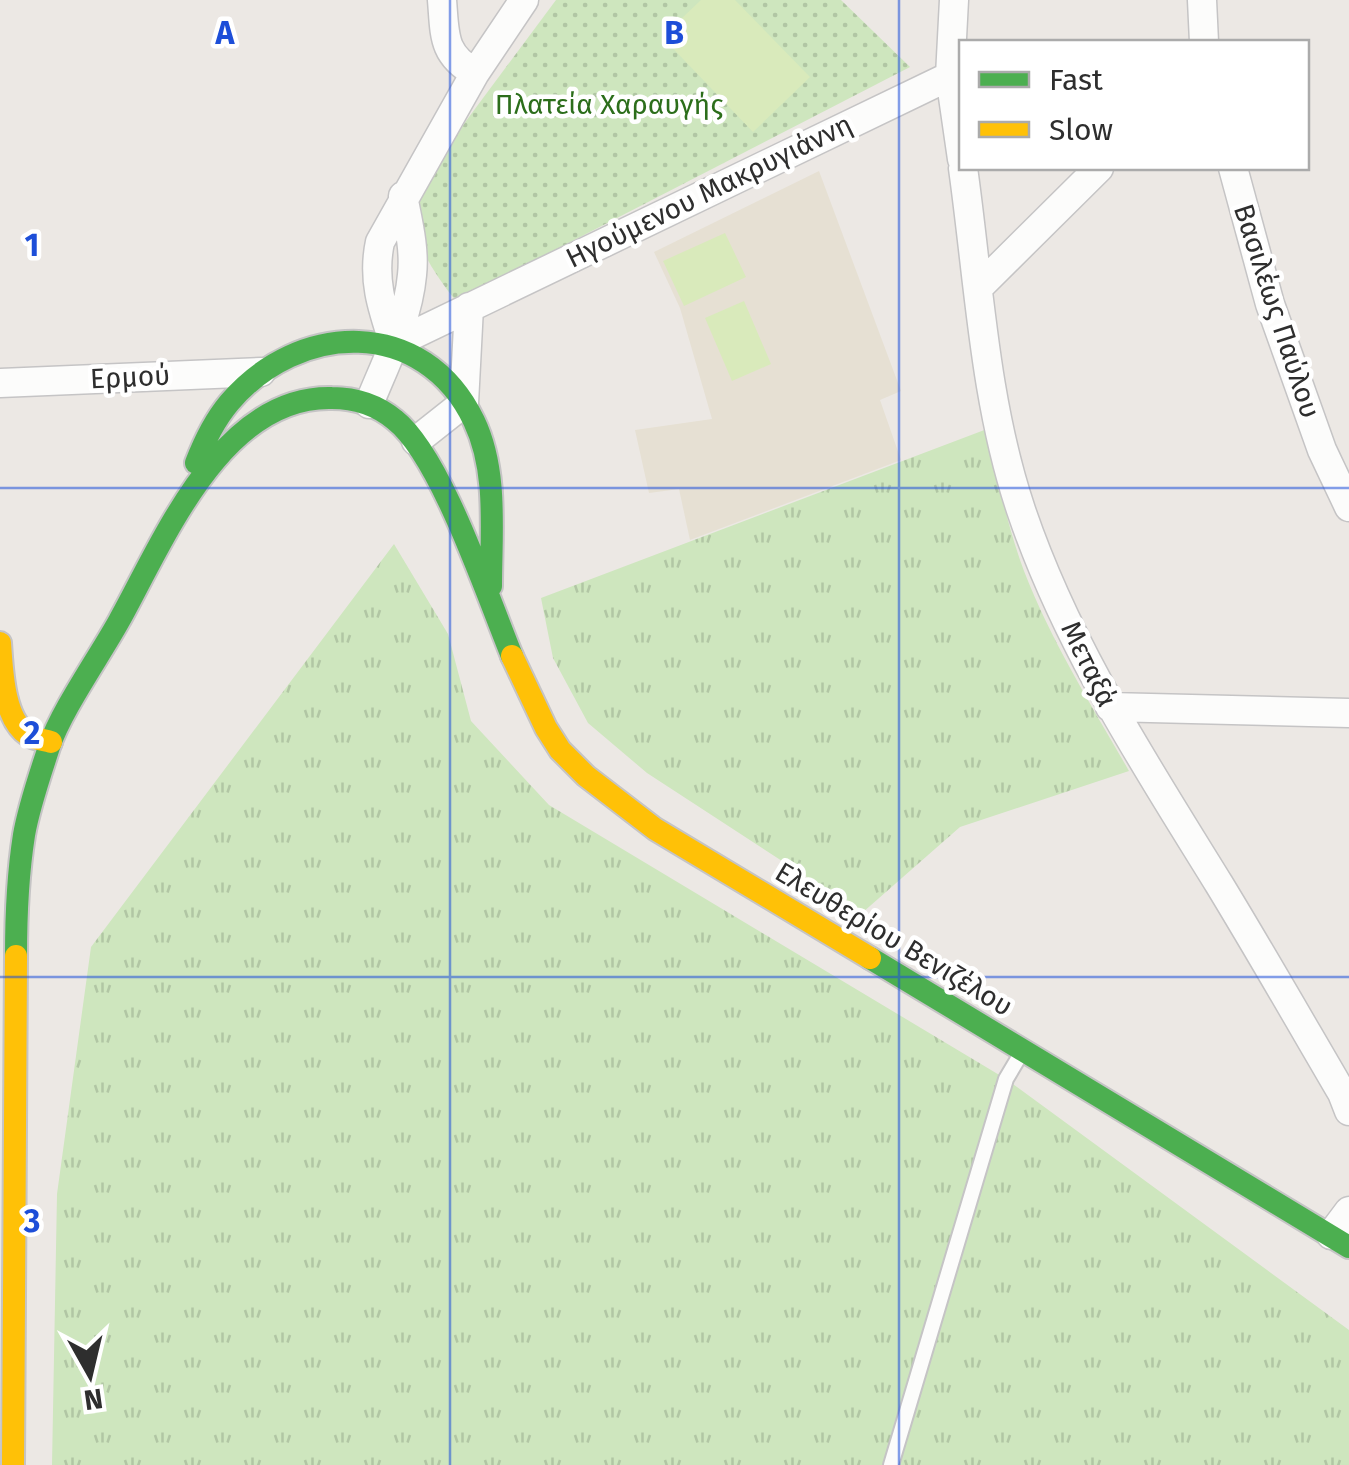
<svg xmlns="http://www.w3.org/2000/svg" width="1349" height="1465" font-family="'Fira Sans',sans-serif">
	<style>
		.education { fill: #e6e0d3 }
		.grass { fill: url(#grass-tufts) }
		.park { fill: url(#park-dots) }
		.pitch { fill: #d9eabb }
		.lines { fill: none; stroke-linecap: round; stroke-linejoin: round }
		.lane-casing { stroke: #c5c4c5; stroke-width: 18 }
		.street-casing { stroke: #c5c4c5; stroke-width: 31 }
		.fast-casing { stroke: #c5c4c5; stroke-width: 26 }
		.slow-casing { stroke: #c5c4c5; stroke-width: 26 }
		.lane { stroke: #fcfcfb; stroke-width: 14 }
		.street { stroke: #fcfcfb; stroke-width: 28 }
		.fast { stroke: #4caf50; stroke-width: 22 }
		.slow { stroke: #ffc107; stroke-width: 22 }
		.grid { fill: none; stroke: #1d4ed8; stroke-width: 2.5; stroke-opacity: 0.55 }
		.labels { text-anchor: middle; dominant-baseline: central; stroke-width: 9; stroke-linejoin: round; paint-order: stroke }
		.park-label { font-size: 28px; fill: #2c6e1b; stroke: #fff }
		.street-label { font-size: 28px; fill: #2e2e2e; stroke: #fff }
		.grid-label { font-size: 32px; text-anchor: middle; font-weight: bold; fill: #1d4ed8; stroke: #fff; stroke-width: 9; stroke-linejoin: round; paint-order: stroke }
	</style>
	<defs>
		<pattern id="grass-tufts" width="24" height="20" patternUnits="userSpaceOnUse" patternTransform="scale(2.5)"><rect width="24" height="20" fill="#cee6be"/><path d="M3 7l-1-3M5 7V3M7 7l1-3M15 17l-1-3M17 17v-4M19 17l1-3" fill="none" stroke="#b1c6a4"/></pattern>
		<pattern id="park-dots" width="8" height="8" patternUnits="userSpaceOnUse" patternTransform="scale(2.5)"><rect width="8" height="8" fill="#cee6be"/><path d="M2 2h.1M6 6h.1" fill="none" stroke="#b1c6a4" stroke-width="1.8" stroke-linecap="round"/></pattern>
	</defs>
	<rect width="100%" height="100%" fill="#ece8e4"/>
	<path class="education" d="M819,171L901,391L880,400L901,460L690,540L679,489L649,493L635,430L712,419L680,308L654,252Z"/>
	<path class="grass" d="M987,429C997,477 1007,525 1024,571C1051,641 1092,706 1129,771L960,827L862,913L647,773L588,723L553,658L541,598Z
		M394,544L448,634L471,721L549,805L1006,1079L1349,1330V1465H52L57,1194L91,947Z"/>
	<path class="park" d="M556,0H841L910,67L456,301C434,274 417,246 408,211L466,121Z"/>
	<path class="pitch" d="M701,0H735L810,77L753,132L662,37Z
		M725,233L746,277L684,306L663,261Z
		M744,301L771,364L732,381L705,318Z"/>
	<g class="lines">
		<defs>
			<path id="lane" d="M891,1465L1006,1079L1022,1052"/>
			<path id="street" d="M442,0C445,35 442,54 475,73
				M954,0L950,76L962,159
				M1202,0L1204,42
				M963,168C979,282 984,400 1021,510C1067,646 1145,764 1219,884C1261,953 1301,1023 1342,1093L1349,1111
				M1233,168L1270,304L1322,450L1349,507
				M978,288L1099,168
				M394,344L950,76
				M394,344C382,308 372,279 380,242L475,73L524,0
				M0,383L261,372
				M369,404C385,364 408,320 412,275C415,249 408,222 403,196
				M416,441L464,403L469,307
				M1110,707L1349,713
				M1331,1235L1349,1211"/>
			<path id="fast" d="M196,463C204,442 214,421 229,403C298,321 424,316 474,421C498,471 491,532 491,586
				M16,956C16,917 18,873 24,835C29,806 40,775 49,747C61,711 99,657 119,621C164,540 222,395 332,398C355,398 377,405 395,420C441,456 488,598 512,656
				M870,958L1349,1247"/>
			<path id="slow" d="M0,643C2,669 3,719 28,735C34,739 44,740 51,742
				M512,656L546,728L560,750L586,776L655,829L870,958
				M13,1465L16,956"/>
		</defs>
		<use href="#lane" class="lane-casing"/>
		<use href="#street" class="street-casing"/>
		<use href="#fast" class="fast-casing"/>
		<use href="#slow" class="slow-casing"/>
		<use href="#lane" class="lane"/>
		<use href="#street" class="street"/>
		<use href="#fast" class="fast"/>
		<use href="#slow" class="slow"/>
	</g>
	<path class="grid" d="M450,0V1465M899,0V1465M0,488H1349M0,977H1349"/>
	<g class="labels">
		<g class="park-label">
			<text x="609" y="104">Πλατεία Χαραυγής</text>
		</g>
		<g class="street-label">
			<text transform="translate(709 191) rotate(-26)">Ηγούμενου Μακρυγιάννη</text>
			<text transform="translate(1277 311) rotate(72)">Βασιλέως Παύλου</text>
			<text transform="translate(130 377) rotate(-3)">Ερμού</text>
			<text transform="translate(1089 664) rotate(64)">Μεταξά</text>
			<text transform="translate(894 939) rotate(31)">Ελευθερίου Βενιζέλου</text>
		</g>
	</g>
	<g class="grid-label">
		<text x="225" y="44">A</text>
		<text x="674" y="44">B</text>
		<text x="32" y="256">1</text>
		<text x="32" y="744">2</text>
		<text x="32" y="1232">3</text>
	</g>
	<rect x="959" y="40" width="350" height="130" fill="#ffffff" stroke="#ababab" stroke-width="2.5"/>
	<rect x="979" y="72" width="50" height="15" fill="#4caf50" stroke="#ababab" stroke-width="2.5"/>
	<text x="1049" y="90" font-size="30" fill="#2e2e2e">Fast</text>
	<rect x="979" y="122" width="50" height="15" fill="#ffc107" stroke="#ababab" stroke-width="2.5"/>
	<text x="1049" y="140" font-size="30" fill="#2e2e2e">Slow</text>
	<g transform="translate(90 1375) rotate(172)" stroke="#ffffff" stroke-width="8" paint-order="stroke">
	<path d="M0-8L18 38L0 25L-18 38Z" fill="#2e2e2e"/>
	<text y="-15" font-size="28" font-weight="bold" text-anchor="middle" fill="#2e2e2e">N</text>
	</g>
</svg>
